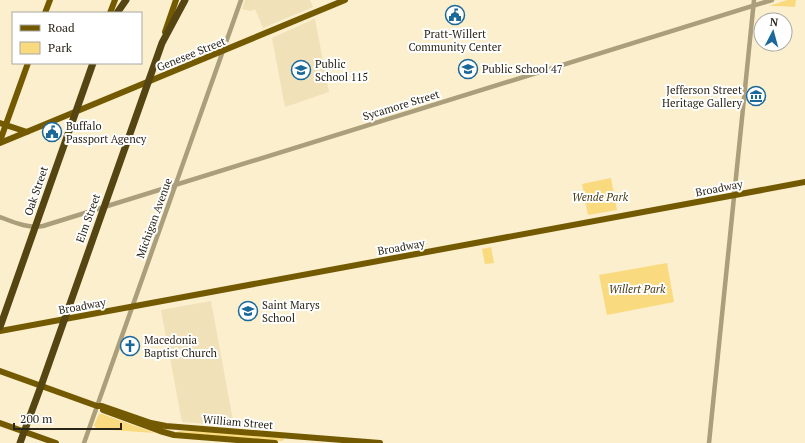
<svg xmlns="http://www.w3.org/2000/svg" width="805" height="443" font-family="'PT Serif',serif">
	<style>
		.built { fill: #f0e1b8 }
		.green { fill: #f9da7e }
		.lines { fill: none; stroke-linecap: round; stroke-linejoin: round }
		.minor { stroke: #ab9e7a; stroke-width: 4.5 }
		.major { stroke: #735a00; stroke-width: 6 }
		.highway { stroke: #554513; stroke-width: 7 }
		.labels { text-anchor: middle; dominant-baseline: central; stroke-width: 4; stroke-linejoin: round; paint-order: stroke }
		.poi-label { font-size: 11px; fill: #2a2519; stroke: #fff; text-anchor: start }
		.street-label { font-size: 11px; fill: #2a2519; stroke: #fff }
		.park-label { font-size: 11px; font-style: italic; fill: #473a13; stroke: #fff }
	</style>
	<rect width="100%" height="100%" fill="#fbefcd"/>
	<path class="built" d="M245,0H310L313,7L263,28L255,9L251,11L242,9Z
		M314,19H315L329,92L285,107L272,38Z
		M211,301L234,426L182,422L161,310Z"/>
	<path class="green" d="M787,0H796L795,7L778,6H769Z
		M611,178L617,210L588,215L582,184Z
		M491,247L494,263L485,264L482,249Z
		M667,263L674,302L607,315L599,275Z
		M99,414H102L155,433L97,429L94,425Z
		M178,431L223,432L284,438V439L282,441L178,433Z"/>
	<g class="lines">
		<path class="minor" d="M0,217C13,222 29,229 43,226L772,0
			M84,443L241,0
			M709,443L754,0"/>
		<path class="major" d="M45,13L50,0
			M110,13L115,0
			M165,32L176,0
			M0,123L27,132
			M0,141L28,63
			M0,143L345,0
			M0,331L805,182
			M0,371L97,406H102L151,423L166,426L380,443
			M103,410L160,431L174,435L275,443
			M0,423L56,443"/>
		<path class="highway" d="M117,13L126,0
			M0,327L93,63
			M20,443L41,386L162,43L185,0"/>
	</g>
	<defs>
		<symbol id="civic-ring" viewBox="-11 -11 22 22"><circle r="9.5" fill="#fff" stroke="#1b689b" stroke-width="1.5"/><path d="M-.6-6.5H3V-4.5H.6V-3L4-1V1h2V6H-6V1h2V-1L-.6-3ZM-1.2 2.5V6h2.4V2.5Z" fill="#1b689b"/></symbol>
		<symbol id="school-ring" viewBox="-11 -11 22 22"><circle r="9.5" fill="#fff" stroke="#1b689b" stroke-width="1.5"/><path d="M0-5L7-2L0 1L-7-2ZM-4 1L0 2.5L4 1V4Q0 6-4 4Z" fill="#1b689b"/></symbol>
		<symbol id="museum-ring" viewBox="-11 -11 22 22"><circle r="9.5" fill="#fff" stroke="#1b689b" stroke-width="1.5"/><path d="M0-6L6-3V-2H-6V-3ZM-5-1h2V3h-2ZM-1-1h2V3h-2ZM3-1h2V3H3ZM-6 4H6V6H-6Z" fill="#1b689b"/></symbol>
		<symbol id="church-ring" viewBox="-11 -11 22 22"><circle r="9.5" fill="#fff" stroke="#1b689b" stroke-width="1.5"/><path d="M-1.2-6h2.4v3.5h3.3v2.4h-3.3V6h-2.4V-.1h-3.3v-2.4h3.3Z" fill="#1b689b"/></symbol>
	</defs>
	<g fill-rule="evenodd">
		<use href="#civic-ring" x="444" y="4" width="22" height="22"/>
		<use href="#school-ring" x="457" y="58" width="22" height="22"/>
		<use href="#school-ring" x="290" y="59" width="22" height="22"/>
		<use href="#museum-ring" x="745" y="85" width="22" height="22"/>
		<use href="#civic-ring" x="41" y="121" width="22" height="22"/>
		<use href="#school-ring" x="237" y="300" width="22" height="22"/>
		<use href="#church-ring" x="119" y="335" width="22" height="22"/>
	</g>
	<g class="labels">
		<g class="poi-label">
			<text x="455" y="34" text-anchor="middle">Pratt-Willert<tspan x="455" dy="13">Community Center</tspan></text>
			<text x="315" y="64">Public<tspan x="315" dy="13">School 115</tspan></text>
			<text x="482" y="69">Public School 47</text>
			<text x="742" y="90" text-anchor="end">Jefferson Street<tspan x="742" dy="13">Heritage Gallery</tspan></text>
			<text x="66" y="126">Buffalo<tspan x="66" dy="13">Passport Agency</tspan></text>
			<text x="262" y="305">Saint Marys<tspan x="262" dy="13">School</tspan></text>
			<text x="144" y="340">Macedonia<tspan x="144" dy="13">Baptist Church</tspan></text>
		</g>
		<g class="street-label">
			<text transform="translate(191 54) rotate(-22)">Genesee Street</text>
			<text transform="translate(401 105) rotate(-17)">Sycamore Street</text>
			<text transform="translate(719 188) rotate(-11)">Broadway</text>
			<text transform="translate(36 191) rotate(-71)">Oak Street</text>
			<text transform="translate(88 218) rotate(-70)">Elm Street</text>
			<text transform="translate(154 218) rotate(-70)">Michigan Avenue</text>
			<text transform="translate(401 247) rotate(-10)">Broadway</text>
			<text transform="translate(82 306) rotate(-10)">Broadway</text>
			<text transform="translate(238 422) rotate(5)">William Street</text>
		</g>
		<g class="park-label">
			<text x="600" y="197">Wende Park</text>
			<text x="637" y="289">Willert Park</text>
		</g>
	</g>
	<rect x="12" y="12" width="130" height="52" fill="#ffffff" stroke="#aaa8a3"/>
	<rect x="20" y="25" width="20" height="6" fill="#735a00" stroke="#aaa8a3"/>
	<text x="48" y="32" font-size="12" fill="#2a2519">Road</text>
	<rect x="20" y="42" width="20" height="12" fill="#f9da7e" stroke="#aaa8a3"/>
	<text x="48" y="52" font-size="12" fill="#2a2519">Park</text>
	<g transform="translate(773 32) rotate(6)"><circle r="19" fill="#ffffff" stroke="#aaa8a3"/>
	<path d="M0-3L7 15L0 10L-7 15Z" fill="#1b689b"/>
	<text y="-6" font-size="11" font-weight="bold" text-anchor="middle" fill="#2a2519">N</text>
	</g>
	<path d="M14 423v6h107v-6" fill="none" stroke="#2a2519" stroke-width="2"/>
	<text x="20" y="423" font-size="12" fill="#2a2519" stroke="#ffffff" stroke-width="3" paint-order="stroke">200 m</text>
</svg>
